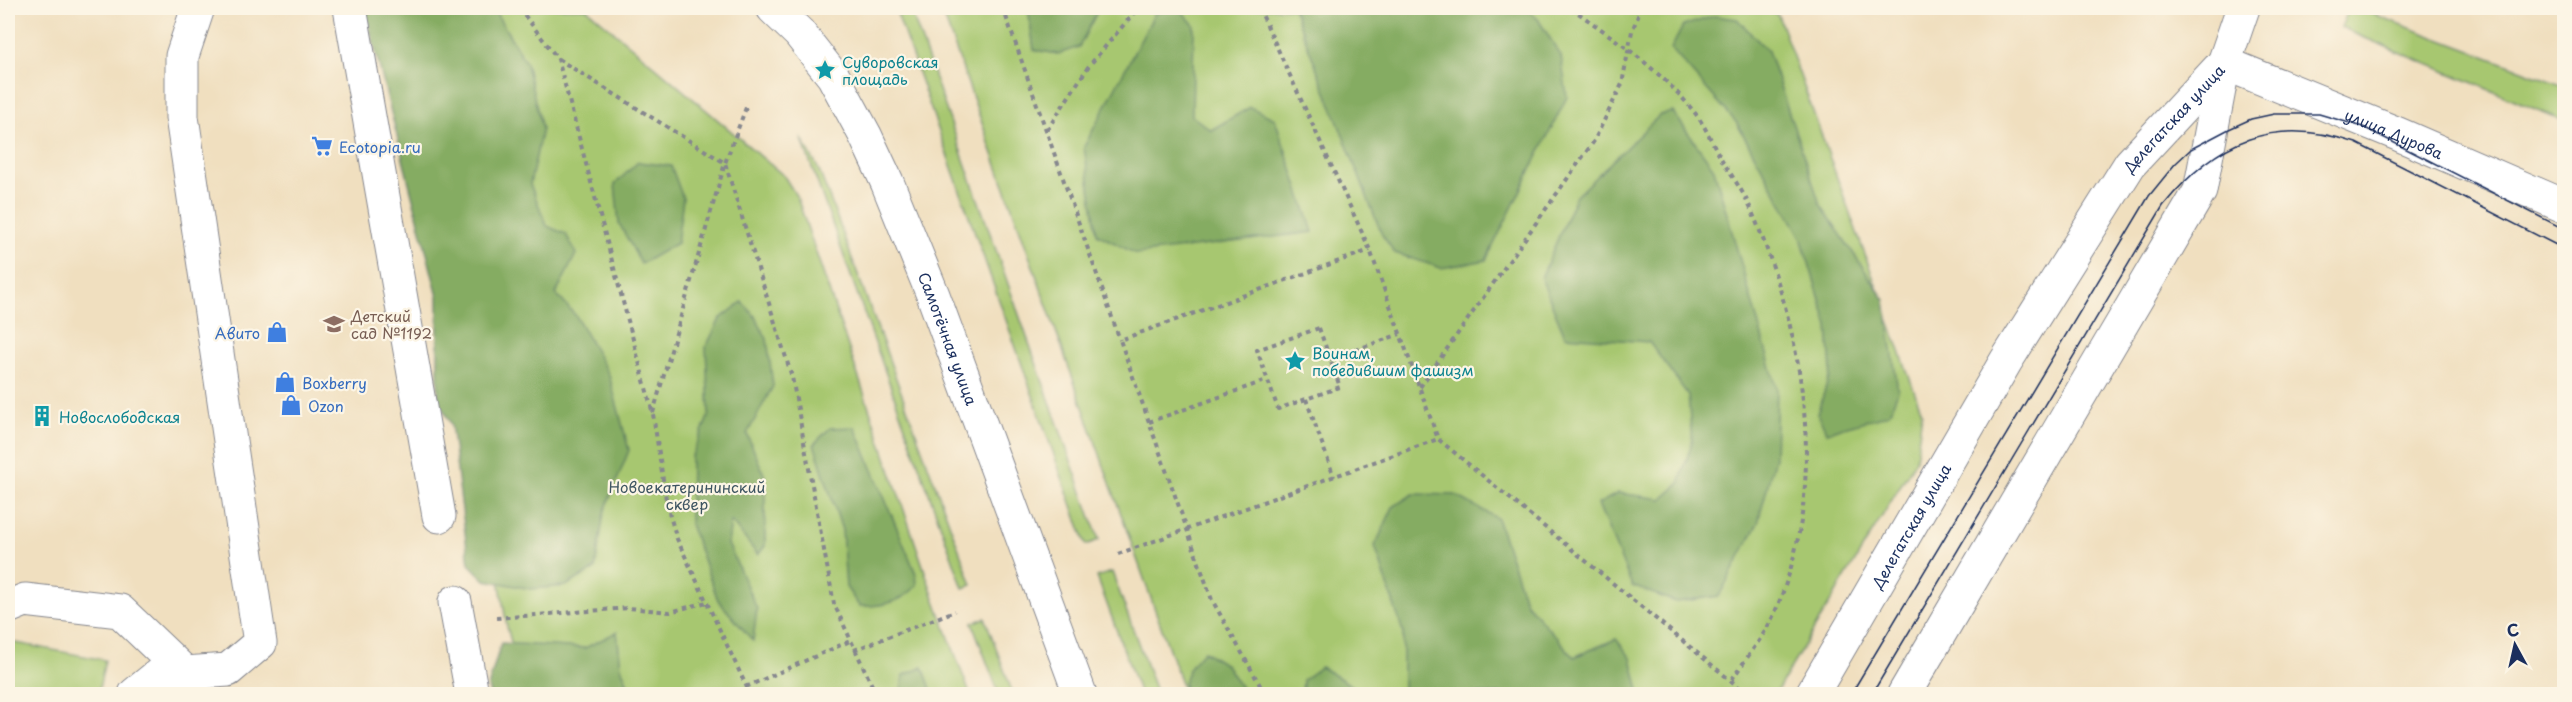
<svg xmlns="http://www.w3.org/2000/svg" width="2572" height="702" font-family="'Playpen Sans',sans-serif">
	<style>
		.green { fill: #a7c76f; stroke: #617b66; stroke-width: 1.5 }
		.forest { fill: #85ac62; stroke: #506e60; stroke-width: 1.5 }
		.lines { fill: none; stroke-linecap: round; stroke-linejoin: round }
		.minor-casing { stroke: #86878e; stroke-width: 35 }
		.major-casing { stroke: #86878e; stroke-width: 35 }
		.path { stroke: #86878e; stroke-width: 4; stroke-dasharray: 4.5 4.5; stroke-linecap: butt }
		.minor { stroke: #fff; stroke-width: 33 }
		.major { stroke: #fff; stroke-width: 33 }
		.tram { stroke: #1b2f5e; stroke-width: 1.5 }
		.labels { text-anchor: middle; dominant-baseline: central; stroke-width: 4.5; stroke-linejoin: round; paint-order: stroke }
		.culture-label { font-size: 15px; fill: #0d838f; stroke: #fcf5e5; text-anchor: start }
		.street-label { font-size: 15px; fill: #1b2f5e; stroke: #fcf5e5 }
		.shop-label { font-size: 15px; fill: #366cbe; stroke: #fcf5e5; text-anchor: start }
		.education-label { font-size: 15px; fill: #785e54; stroke: #fcf5e5; text-anchor: start }
		.park-label { font-size: 15px; fill: #3e5562; stroke: #fcf5e5 }
	</style>
	<rect width="100%" height="100%" fill="#fcf5e5"/>
	<filter id="ink" filterUnits="userSpaceOnUse"><feTurbulence type="fractalNoise" baseFrequency=".0167" numOctaves="2"/><feDisplacementMap in="SourceGraphic" scale="12" xChannelSelector="R" yChannelSelector="G"/><feConvolveMatrix kernelMatrix="1 2 1 2 8 2 1 2 1" color-interpolation-filters="sRGB"/></filter>
	<filter id="wash" filterUnits="userSpaceOnUse"><feTurbulence type="fractalNoise" baseFrequency=".008" numOctaves="4" result="noise"/><feDisplacementMap in="SourceGraphic" scale="24" xChannelSelector="R" yChannelSelector="G"/><feGaussianBlur stdDeviation="1.35" result="paint"/><feColorMatrix in="noise" values="0 0 0 0 0 0 0 0 0 0 0 0 0 0 0 0 0 1.4 0 .05"/><feComposite in="paint" operator="in"/></filter>
	<g filter="url(#wash)">
		<rect width="100%" height="100%" fill="#f0dfbf"/>
		<path class="green" d="M402,8H586L784,176L797,197L933,595L970,694H525L507,627Z
			M895,8H910L1099,540L1086,545Z
			M941,8H1761L1778,15L1922,412L1916,460L1775,694H1185Z
			M2349,8H2357L2564,86V121L2341,28Z
			M801,137L818,168L832,204L972,585L963,588Z
			M1112,572L1157,694H1140L1097,577Z
			M985,618L1013,694H999L972,623Z
			M11,642L105,660L98,694H8V661Z"/>
		<path class="forest" d="M367,8H493L526,63L542,129L530,184L547,226L566,234L576,254L556,294L576,316L609,375L629,450L604,513L595,569L566,586L531,589L485,580L469,564L451,424L438,400V297L366,14Z
			M1028,8H1099L1079,47L1058,54L1034,50Z
			M1179,8L1194,25L1192,116L1211,130L1250,107L1275,119L1313,232L1136,254L1097,234L1084,147L1155,13Z
			M1293,8H1525L1538,19L1561,56L1567,97L1486,260L1441,268L1395,253L1382,235Z
			M1714,16L1737,19L1768,51L1820,204L1885,300L1898,391L1889,414L1827,432L1817,414L1831,372L1828,326L1801,237L1736,122L1671,49L1683,26Z
			M1673,112L1714,169L1777,389L1775,457L1758,523L1719,596L1676,602L1632,586L1598,504L1618,493L1662,499L1679,484L1692,442L1688,395L1649,342L1565,336L1541,278L1576,196L1660,115Z
			M638,162L671,166L683,198L677,243L641,264L619,223L615,184Z
			M742,302L754,315L767,339L773,386L747,434L765,477V546L758,555L731,521L728,544L757,609L753,641L718,600L690,524L691,458L709,415L706,347L720,319Z
			M855,427L916,574L917,585C902,603 881,607 859,606L846,587L842,530L814,444L830,428Z
			M1413,494L1455,495L1497,518L1526,603L1574,657L1616,639L1631,658L1640,694H1403V632L1375,546L1393,507Z
			M617,632L621,667L632,694H490L488,687L501,643L585,648Z
			M1204,651L1226,665L1245,694H1185C1181,676 1192,663 1204,651Z
			M923,667L933,694H900L904,675Z
			M1321,667L1359,690L1380,694H1302L1303,680Z"/>
	</g>
	<g filter="url(#ink)">
		<g class="lines">
			<defs>
				<path id="minor" d="M350,8L439,516
					M2224,63L2243,8
					M455,602L472,694
					M8,607L25,600L120,611L185,673
					M135,694L173,663
					M164,694L185,673L228,670L260,643L182,117V56L198,8"/>
				<g id="major">
					<path id="s1" d="M773,8L799,33L833,76L865,135L887,182L933,295L1080,694"/>
					<path id="s2" d="M2224,63L2398,134L2564,206"/>
					<path id="s3" d="M1812,694L2006,361L2130,164L2224,63"/>
					<path d="M1904,694L2200,191L2224,63"/>
				</g>
			</defs>
			<use href="#minor" class="minor-casing"/>
			<use href="#major" class="major-casing"/>
			<path class="path" d="M519,8L558,59L653,414L667,506L677,539L750,694
				M1003,8L1120,340
				M1259,8L1370,250L1438,439L1747,694
				M1571,8C1615,39 1661,70 1695,113C1706,127 1713,145 1722,160C1731,175 1743,191 1750,207C1804,332 1831,483 1775,612C1765,636 1745,659 1731,681
				M558,59L725,163L792,377L834,604L876,694
				M1047,130L1088,67L1138,8
				M1319,328L1340,387L1278,409L1257,350Z
				M1330,359L1400,334
				M1420,387L1594,141L1622,84L1632,31L1641,8
				M1306,399L1334,477
				M653,413L725,163L747,105
				M1149,422L1267,380
				M1118,554L1438,439
				M496,618L629,608L670,612L707,602
				M854,650L955,611
				M746,687L850,641
				M1265,694L1212,600L1120,340L1370,250"/>
			<use href="#minor" class="minor"/>
			<use href="#major" class="major"/>
			<path class="tram" d="M1851,694L2149,196L2175,164L2191,149L2229,129L2251,119L2274,114H2319L2363,127L2564,229
				M1872,694L2163,206C2216,140 2274,115 2356,143L2564,249"/>
		</g>
	</g>
	<defs>
		<symbol id="sight-bare" viewBox="-9 -9 18 18"><path d="M0-6L1.8-2.2L6-1.7L2.9 1.2L3.7 5.4L0 3.3L-3.7 5.4L-2.9 1.2L-6-1.7L-1.8-2.2Z" fill="#0f9aa8" stroke="#fcf5e5" stroke-width="2.5" paint-order="stroke"/></symbol>
		<symbol id="supermarket-bare" viewBox="-9 -9 18 18"><path d="M-6-5.5h2.5l.6 2H6L4.5 2H-2.5L-4.4-4H-6ZM-1.5 3.2a1.3 1.3 0 1 0 .1 0ZM3 3.2a1.3 1.3 0 1 0 .1 0Z" fill="#3f7fe0" stroke="#fcf5e5" stroke-width="2.5" paint-order="stroke"/></symbol>
		<symbol id="school-bare" viewBox="-9 -9 18 18"><path d="M0-5L7-2L0 1L-7-2ZM-4 1L0 2.5L4 1V4Q0 6-4 4Z" fill="#8d6e63" stroke="#fcf5e5" stroke-width="2.5" paint-order="stroke"/></symbol>
		<symbol id="shop-bare" viewBox="-9 -9 18 18"><path d="M-5-2.5h2.3a2.7 3.5 0 0 1 5.4 0H5L5.5 6h-11ZM-1.5-2.5h3a1.5 2.3 0 0 0-3 0Z" fill="#3f7fe0" stroke="#fcf5e5" stroke-width="2.5" paint-order="stroke"/></symbol>
		<symbol id="building-bare" viewBox="-9 -9 18 18"><path d="M-4-6H4V6H1V3H-1V6H-4ZM-2.5-4.3h1.7v1.8h-1.7ZM.8-4.3h1.7v1.8H.8ZM-2.5-1h1.7V.8h-1.7ZM.8-1h1.7V.8H.8Z" fill="#0f9aa8" stroke="#fcf5e5" stroke-width="2.5" paint-order="stroke"/></symbol>
	</defs>
	<g fill-rule="evenodd">
		<use href="#sight-bare" x="810" y="55" width="30" height="30"/>
		<use href="#supermarket-bare" x="307" y="131" width="30" height="30"/>
		<use href="#school-bare" x="319" y="309" width="30" height="30"/>
		<use href="#shop-bare" x="262" y="317" width="30" height="30"/>
		<use href="#sight-bare" x="1280" y="346" width="30" height="30"/>
		<use href="#shop-bare" x="270" y="367" width="30" height="30"/>
		<use href="#shop-bare" x="276" y="390" width="30" height="30"/>
		<use href="#building-bare" x="27" y="401" width="30" height="30"/>
	</g>
	<g class="labels">
		<g class="culture-label">
			<text x="842" y="61">Суворовская<tspan x="842" dy="17">площадь</tspan></text>
			<text x="1312" y="352">Воинам,<tspan x="1312" dy="17">победившим фашизм</tspan></text>
			<text x="59" y="416">Новослободская</text>
		</g>
		<g class="street-label">
			<text stroke="none"><textPath href="#s3" startOffset="681">Делегатская улица</textPath></text>
			<text stroke="none"><textPath href="#s2" startOffset="184">улица Дурова</textPath></text>
			<text stroke="none"><textPath href="#s1" startOffset="378">Самотёчная улица</textPath></text>
			<text stroke="none"><textPath href="#s3" startOffset="195">Делегатская улица</textPath></text>
		</g>
		<g class="shop-label">
			<text x="339" y="146">Ecotopia.ru</text>
			<text x="260" y="332" text-anchor="end">Авито</text>
			<text x="302" y="382">Boxberry</text>
			<text x="308" y="405">Ozon</text>
		</g>
		<g class="education-label">
			<text x="351" y="315">Детский<tspan x="351" dy="17">сад №1192</tspan></text>
		</g>
		<g class="park-label">
			<text x="687" y="486">Новоекатерининский<tspan x="687" dy="17">сквер</tspan></text>
		</g>
	</g>
	<rect width="2572" height="702" fill="none" stroke="#fcf5e5" stroke-width="30"/>
	<g transform="translate(2515 645) rotate(352)" stroke="#fcf5e5" stroke-width="4.5" paint-order="stroke">
	<path d="M0-4.5L10 22L0 15L-10 22Z" fill="#1b2f5e"/>
	<text y="-9" font-size="16" font-weight="bold" text-anchor="middle" fill="#1b2f5e">С</text>
	</g>
</svg>
